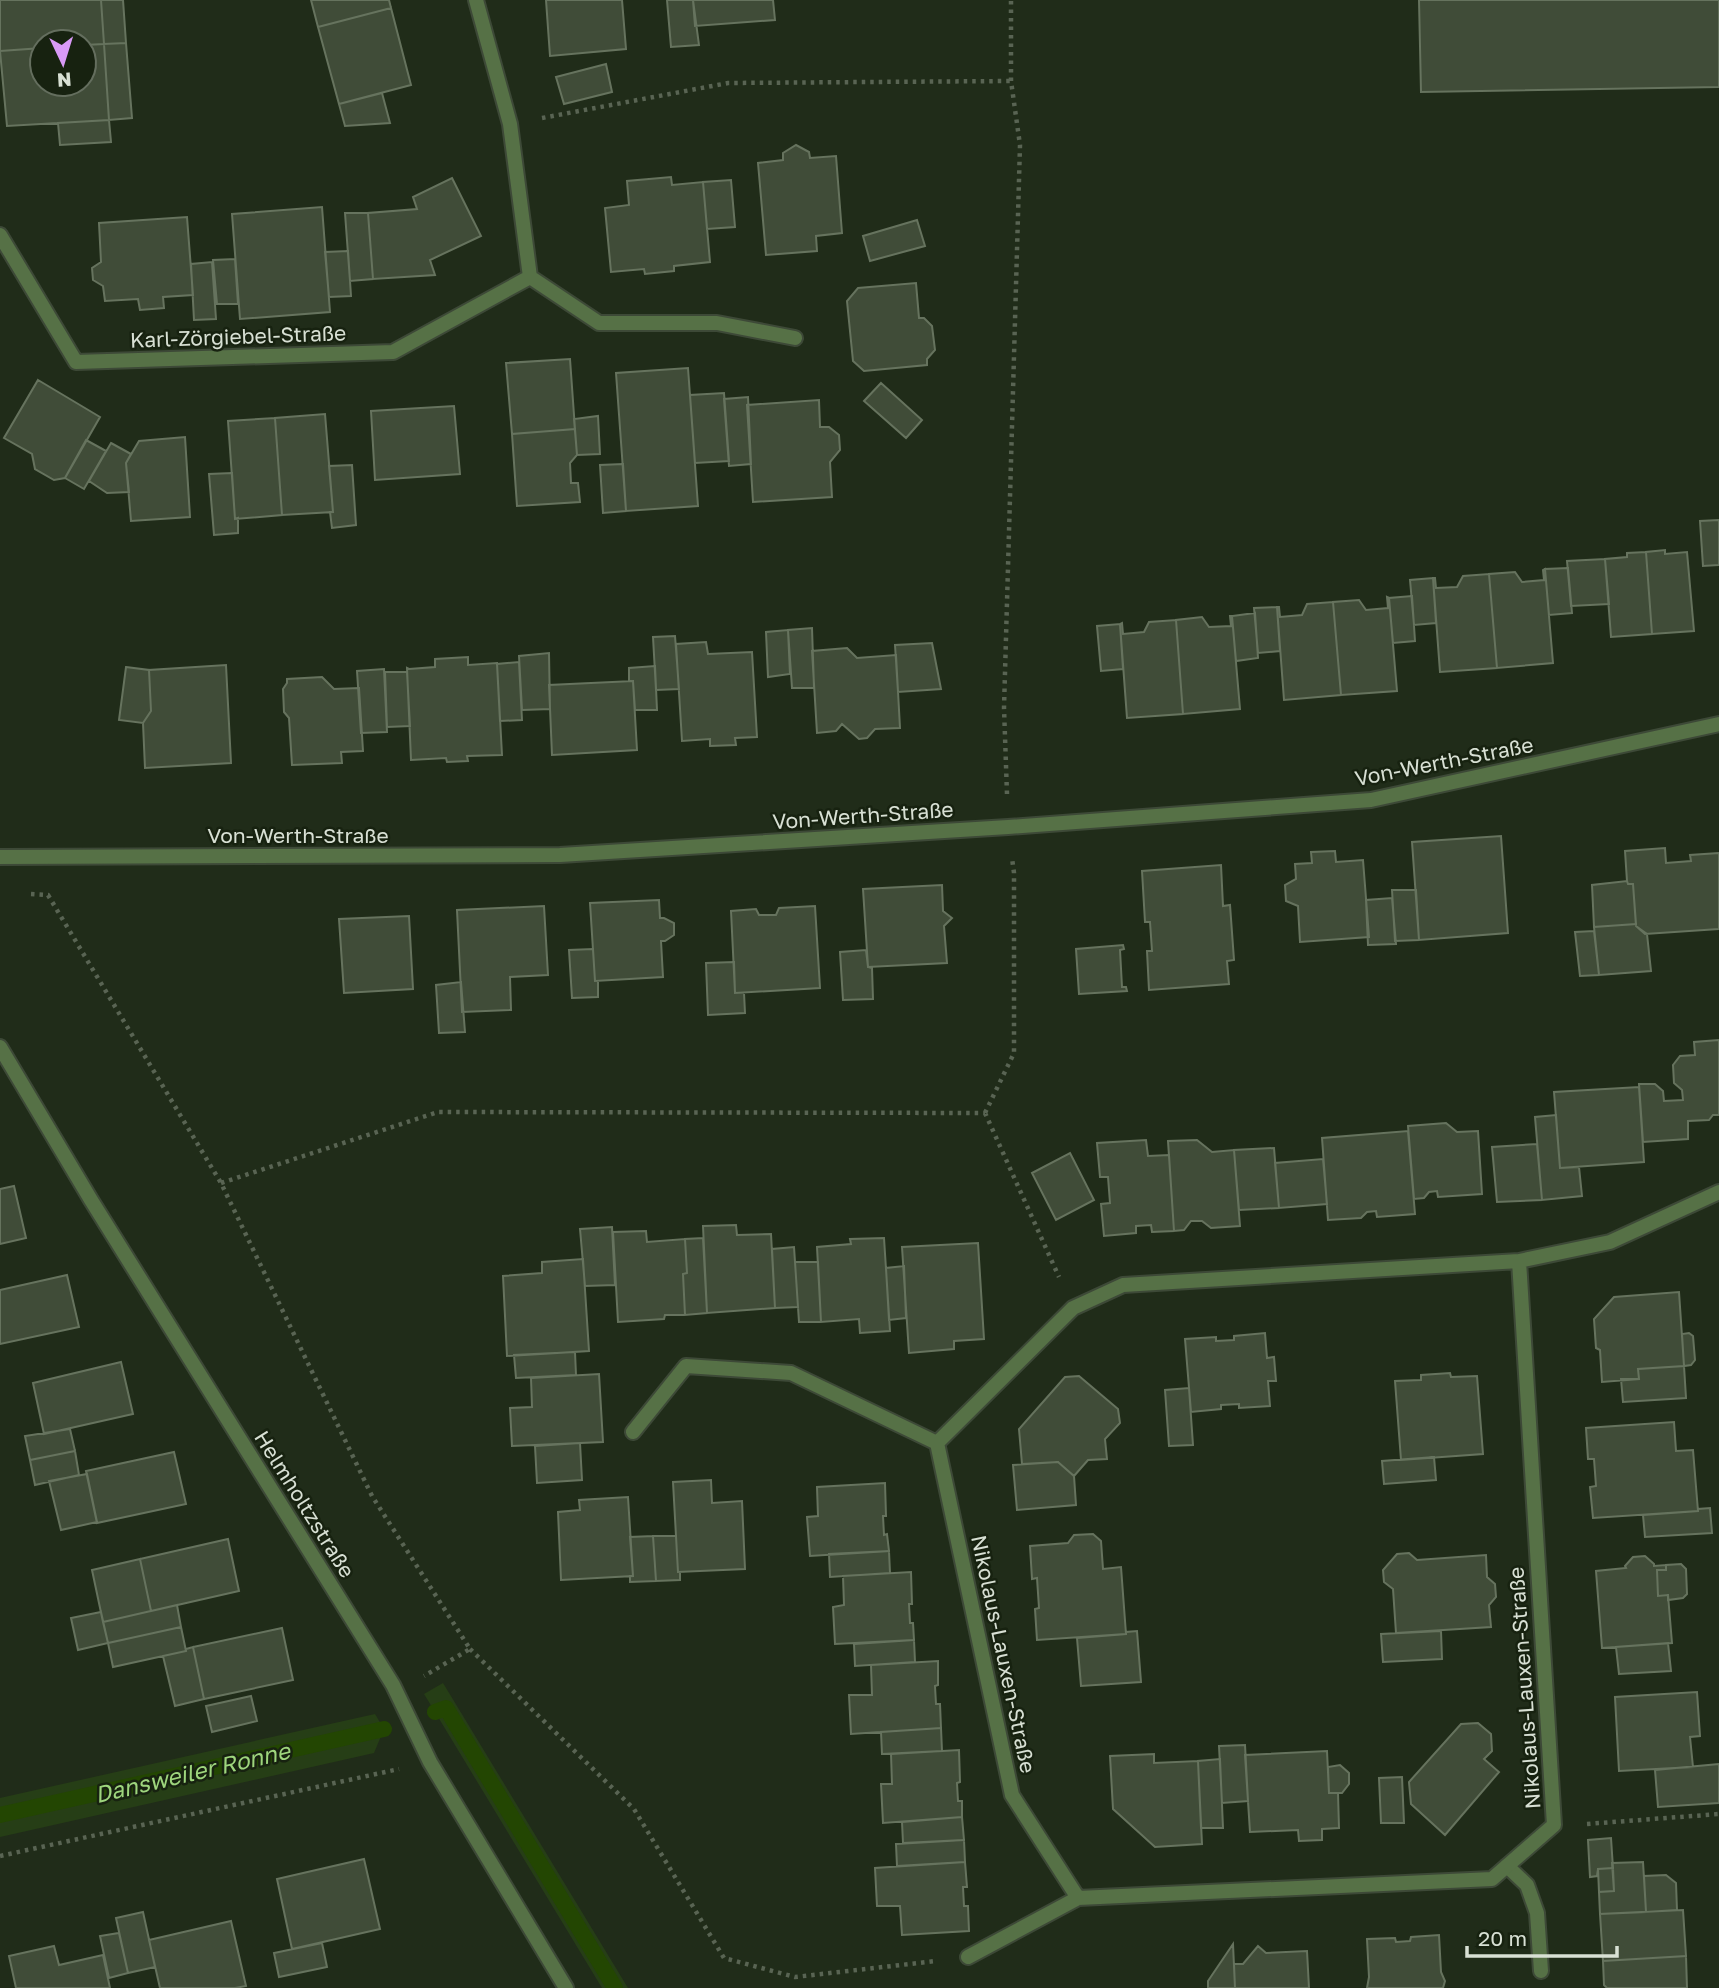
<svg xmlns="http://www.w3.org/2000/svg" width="1719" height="1988" font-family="'Golos Text',sans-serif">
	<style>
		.green { fill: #263e16 }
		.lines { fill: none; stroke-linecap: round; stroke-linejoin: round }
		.stream { stroke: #234602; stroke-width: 16 }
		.building { fill: #404c38; stroke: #66735e; stroke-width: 2 }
		.service-casing { stroke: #3d4937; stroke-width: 18 }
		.minor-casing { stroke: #3d4937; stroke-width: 18 }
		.path { stroke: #596453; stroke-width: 4.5; stroke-dasharray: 3.5 5; stroke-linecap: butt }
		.service { stroke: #567146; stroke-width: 14 }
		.minor { stroke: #567146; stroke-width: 14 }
		.labels { text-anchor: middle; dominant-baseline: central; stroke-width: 5; stroke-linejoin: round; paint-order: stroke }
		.street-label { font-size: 21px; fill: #d8e0d4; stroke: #172210 }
		.water-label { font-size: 23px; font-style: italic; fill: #9ed57d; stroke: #172210 }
	</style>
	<rect width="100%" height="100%" fill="#202c19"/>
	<path class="green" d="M443,1683L628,1988H602L435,1712L424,1694Z
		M375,1714L384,1729L374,1753L0,1837V1798Z"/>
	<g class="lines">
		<path class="stream" d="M435,1712L446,1708L615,1988
			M0,1815L384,1729"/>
	</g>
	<path class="building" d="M0,0H101L104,44L84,45V42H42V48L0,51Z
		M101,0H123L126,43L104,44Z
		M311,0H389L391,8L318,27Z
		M546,0H622L626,49L550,56Z
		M667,0H693L699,45L671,47Z
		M693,0H773L775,20L695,26Z
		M1419,0H1719V87L1421,92Z
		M391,8L411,85L339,104L318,27Z
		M126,43L132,118L109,120L104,44Z
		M104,44L109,120L7,126L0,51L42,48V84H84V45Z
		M606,64L612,92L564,104L556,77Z
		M382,93L390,123L345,126L339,104Z
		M109,120L111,142L60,145L58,123Z
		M796,145L809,152L810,158L836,156L842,233L816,236L817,251L766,255L758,163L783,160V153Z
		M671,177L672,185L703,182L710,262L674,266V271L645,274L644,269L611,272L605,208L629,205L627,181Z
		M452,178L481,236L430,260L435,275L373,279L368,213L417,209L413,197Z
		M731,180L735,227L707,229L703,182Z
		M322,207L330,312L240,319L232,214Z
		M345,213H368L373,279L350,281Z
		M187,217L193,295L163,297L164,308L140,310L138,299L105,301L103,286L93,280L92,268L101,262L99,223Z
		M917,220L925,246L870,261L863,236Z
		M348,251L351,296L329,297L325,252Z
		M235,259L238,304H217L213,260Z
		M212,262L216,319L194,320L191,264Z
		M916,283L919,318H924L932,326L935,350L927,359V365L864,371L853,361L847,301L858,288Z
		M570,359L575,429L512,434L506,363Z
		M688,368L698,506L626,511L616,373Z
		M38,380L100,417L65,478L54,480L35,469L32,454L4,438Z
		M881,383L922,420L906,438L864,401Z
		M724,393L729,461L695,463L690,395Z
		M748,397L751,464L729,466L724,399Z
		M819,400L820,427H829L839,435L840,450L830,462L832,497L753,502L747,405Z
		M454,406L460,474L375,480L371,411Z
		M325,414L333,512L282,515L275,418Z
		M598,416L600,454L577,455L574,419Z
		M275,418L282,515L235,519L228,421Z
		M575,429L577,455L570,463L571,483H578L580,502L517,506L512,434Z
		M185,437L190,517L131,521L126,463L139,441Z
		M86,440L106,451L84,489L65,478Z
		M111,443L131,454L126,463L129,492L107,493L89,481Z
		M623,464L626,511L603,513L600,465Z
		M352,465L356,525L332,528L330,512H333L329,466Z
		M232,473L235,519L238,518V533L214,535L209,474Z
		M1719,520V565L1703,566L1700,521Z
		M1665,550V554L1687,552L1694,631L1652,634L1646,552Z
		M1646,552L1652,634L1611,637L1605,559L1627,557V553Z
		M1605,559L1609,604L1571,606L1567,561Z
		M1568,568L1572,613L1549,615L1545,569Z
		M1545,569L1553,663L1497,668L1489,574L1515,572L1522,582L1544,580L1543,570Z
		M1489,574L1497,668L1440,672L1433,578H1435L1436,588L1457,587L1463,576Z
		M1433,578L1436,623L1414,625L1410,580Z
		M1412,596L1415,641L1393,643L1389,598Z
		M1387,597L1389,598L1397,691L1341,695L1333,602L1359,600L1366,610L1388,608Z
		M1333,602L1341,695L1284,700L1277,607H1279L1280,617L1302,615L1307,604Z
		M1277,607L1280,651L1258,653L1254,608Z
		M1255,613L1258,658L1236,661L1232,616Z
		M1230,616H1232L1240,709L1183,714L1176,620L1202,617L1209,627L1231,626Z
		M1176,620L1183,714L1127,718L1120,624L1122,623L1123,634L1144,632L1149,622Z
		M1120,624L1123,669L1101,671L1097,626Z
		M812,628L814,688H792L788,630Z
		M788,630L790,674L768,677L766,632Z
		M675,636L679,689L656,690L653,637Z
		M706,642L708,654L752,652L757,737L735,738L736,745L710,746V739L682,741L676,644Z
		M932,643L941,689L898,692L895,645Z
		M847,648L857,658L896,655L900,728L875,729L867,738L859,739L842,724L836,731L817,733L812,651Z
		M549,653L550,709L522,710L519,656Z
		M468,657V665L497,663L502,755L467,756L468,761L447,762L446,758L411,760L407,668L409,669L435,667V659Z
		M519,662L522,720L500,721L497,664Z
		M226,665L231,763L145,768L143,723L151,711L149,670Z
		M655,666L657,710H635L633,681H629V668Z
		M126,667L149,670L151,711L143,723L119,720Z
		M384,669L387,732L361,733L357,671Z
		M385,672H407L410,726L387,727Z
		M322,677L334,689L359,688L363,751L341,752L342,763L292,765L289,718L284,712L283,689L287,683V679Z
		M633,681L637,750L552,755L549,685Z
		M1501,836L1508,933L1419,940L1412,842Z
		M1665,848L1666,863L1691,861L1690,855L1719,853V929L1645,934L1636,926L1633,884H1628L1627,881L1625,851Z
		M1335,851L1336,862L1363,860L1369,937L1300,942L1298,906L1286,901L1285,885L1296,879L1295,864L1312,863L1311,852Z
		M1221,865L1223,906L1230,905L1234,960L1227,961L1229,984L1149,990L1147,951H1152L1150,922H1145L1142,871Z
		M1627,881L1628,884H1633L1636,924L1594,927L1592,885Z
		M942,885L943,911L952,918L944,926L947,963L868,967L863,889Z
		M1392,890H1416L1419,940L1395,941Z
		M1392,898L1396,944L1368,945L1366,900Z
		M659,900L660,918H664L674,923V935L665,941H661L663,977L595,981L590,903Z
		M544,906L548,975L510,977L511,1010L462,1012L457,910Z
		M815,906L820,988L735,993L731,911L756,909L759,915H776L779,908Z
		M409,916L413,989L344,993L339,919Z
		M1636,924V926L1647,934L1651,971L1599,975L1594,927Z
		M1594,931L1599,975L1580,976L1575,932Z
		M1123,945L1124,949L1120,950L1122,987H1126L1127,991L1079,994L1076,949Z
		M593,949L595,981H598V997L572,998L569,950Z
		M866,950L868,967L872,968L873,999L843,1000L840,952Z
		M734,962L735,993H744L745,1013L708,1015L706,963Z
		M461,982L465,1032L439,1033L436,985Z
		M1719,1040V1115H1713L1709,1120L1688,1121V1139L1643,1142L1639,1084H1655L1663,1091L1664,1101L1683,1100L1682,1090L1674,1083L1673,1065L1680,1056L1695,1055L1694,1042Z
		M1639,1087L1644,1162L1560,1168L1554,1092Z
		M1556,1115L1560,1168L1579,1167L1582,1196L1542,1200L1535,1117Z
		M1446,1123L1457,1132L1478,1131L1482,1194L1438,1197L1437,1191L1429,1192L1424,1198L1414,1199L1408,1126Z
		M1408,1131L1415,1214L1377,1217L1376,1211L1367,1212L1361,1218L1328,1220L1322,1138Z
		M1146,1140L1148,1156L1169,1155L1174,1231L1152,1232L1151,1225L1136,1226V1233L1104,1236L1101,1204L1110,1203L1108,1177H1100L1097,1143Z
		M1197,1140L1212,1152L1234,1150L1240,1226L1211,1228L1202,1221H1191L1184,1230L1174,1231L1168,1141Z
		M1537,1144L1542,1200L1497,1202L1492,1147Z
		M1274,1148L1279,1208L1239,1210L1234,1150Z
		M1070,1153L1094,1200L1056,1220L1032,1173Z
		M1323,1159L1327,1204L1279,1208L1275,1163Z
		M14,1186L26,1238L0,1244V1189Z
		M736,1225L737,1235L771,1234L775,1308L707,1313L703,1226Z
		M612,1227L615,1285L585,1286L580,1229Z
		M646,1231L647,1242L685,1239L687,1273L683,1274L685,1315H665L664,1319L618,1322L613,1232Z
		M703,1238L707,1313L685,1315L683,1274L687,1273L685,1239Z
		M884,1238L890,1331L860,1333L859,1319L821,1322L817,1247L851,1244L850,1239Z
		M978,1243L984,1339L954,1341V1349L909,1353L902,1247Z
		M794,1247L798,1307L775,1308L772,1249Z
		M583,1259L589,1351L507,1356L503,1276L542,1273V1262Z
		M795,1262H818L821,1322H799Z
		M904,1266L906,1318L889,1320L886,1268Z
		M67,1275L79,1327L0,1344V1290Z
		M1679,1292L1684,1366L1638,1369L1639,1379L1602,1382L1600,1350L1596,1348L1594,1319L1614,1297Z
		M1265,1333L1267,1358L1274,1357L1276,1381H1268L1270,1406L1239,1408V1404L1221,1405V1409L1191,1412L1185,1339L1216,1337V1341L1234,1340V1336Z
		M1689,1333L1693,1336L1695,1360L1691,1365L1684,1366L1682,1334Z
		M575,1352L576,1375L516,1378L514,1355Z
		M121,1362L133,1414L44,1434L33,1383Z
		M1684,1366L1686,1398L1623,1402L1621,1379H1639L1638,1369Z
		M1450,1373L1451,1377L1477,1376L1483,1454L1401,1460L1395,1381L1421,1380V1375Z
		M599,1374L603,1442L512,1446L510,1408L532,1407L531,1378Z
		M1079,1376L1118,1409L1120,1423L1105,1439L1107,1459L1088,1460L1074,1476L1058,1462L1022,1464L1019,1429L1065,1377Z
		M1189,1388L1193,1445L1169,1446L1165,1390Z
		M1674,1422L1676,1451L1693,1450L1698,1511L1593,1518L1590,1487L1596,1486L1594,1459H1588L1586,1428Z
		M70,1429L75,1451L30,1460L25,1436Z
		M580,1443L582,1480L537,1483L535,1446Z
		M75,1451L79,1475L35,1485L30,1460Z
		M174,1452L186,1504L97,1523L86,1471Z
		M1434,1457L1436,1480L1384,1484L1382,1461Z
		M1058,1462L1074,1476L1076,1505L1017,1510L1013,1465Z
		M87,1474L97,1522L61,1530L49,1481Z
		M711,1480L712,1503L742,1501L745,1569L678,1572L673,1482Z
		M885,1483L886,1516H883L884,1535L887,1534L889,1551L810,1556L807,1517L818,1516L817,1487Z
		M628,1497L633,1576L561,1580L558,1512L580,1510L579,1500Z
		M1710,1508L1712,1533L1645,1537L1643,1515L1698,1511V1509Z
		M1093,1534L1101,1541L1103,1569L1121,1567L1126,1634L1037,1640L1035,1609L1039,1608L1037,1578L1032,1579L1030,1546L1068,1543L1074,1535Z
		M653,1536L656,1581L630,1582V1576H633L630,1537Z
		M653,1536H676L678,1572H680V1580L656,1581Z
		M228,1539L239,1591L151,1611L140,1559Z
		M889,1551L890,1573L830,1577L829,1554Z
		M1409,1553L1417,1560L1486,1555L1487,1577L1495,1584L1496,1597L1489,1605L1491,1627L1396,1633L1393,1589L1384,1582L1383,1570L1397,1554Z
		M1645,1556L1654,1564V1566L1666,1565V1570H1657L1658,1596L1668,1595L1672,1643L1602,1648L1596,1571L1626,1568L1625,1566L1633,1557Z
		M140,1559L151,1611L103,1622L92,1570Z
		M1681,1564L1686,1569L1687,1594L1683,1598L1668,1600V1595L1658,1596L1657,1570H1666V1565Z
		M911,1572L912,1604H909L910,1623H913L914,1640L835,1644L833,1607L844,1605L843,1576Z
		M177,1605L181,1627L108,1643L103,1622Z
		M101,1612L108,1643L78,1650L71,1618Z
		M181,1627L186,1651L113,1667L108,1643Z
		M282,1628L293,1680L204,1699L193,1647Z
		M1137,1631L1141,1682L1081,1686L1077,1638L1126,1634V1632Z
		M1441,1631L1442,1659L1383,1662L1381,1634Z
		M914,1640L915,1662L855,1666L854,1644Z
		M1668,1643L1671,1671L1619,1674L1616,1647Z
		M193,1647L204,1699L175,1706L163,1656L186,1651V1649Z
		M938,1661V1685L935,1686L936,1704H940L941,1728L851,1734L849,1695H872L871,1665Z
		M1697,1692L1700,1736L1690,1737L1693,1767L1619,1771L1615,1697Z
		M251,1696L257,1721L212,1732L206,1706Z
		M1478,1723L1491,1734L1492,1751L1484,1759L1499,1772L1445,1835L1411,1804L1409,1782L1461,1724Z
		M941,1728L942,1751L882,1754L881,1732Z
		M1245,1745L1248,1801L1222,1803L1219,1746Z
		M959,1750L960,1782L957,1783L958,1801H962V1817L883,1823L881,1784H892L891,1754Z
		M1327,1751L1329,1793H1338L1339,1828L1322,1829V1840L1299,1841L1298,1830L1250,1832L1245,1755Z
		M1154,1754V1763L1198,1761L1202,1844L1155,1847L1113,1809L1110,1756Z
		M1220,1759L1223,1828H1201L1198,1761Z
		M1719,1764V1803L1658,1807L1655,1770Z
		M1340,1765L1349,1773V1784L1342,1793H1329L1328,1767Z
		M1402,1777L1404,1823H1381L1379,1778Z
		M962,1817L964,1840L903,1843L902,1822Z
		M1611,1838L1613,1868L1598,1869L1597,1876L1590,1877L1588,1840Z
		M964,1840L965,1862L897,1866L896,1844Z
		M364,1859L380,1929L292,1949L277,1879Z
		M965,1862L967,1887H963L964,1906H968L969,1931L902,1935L900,1906H877L875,1868Z
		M1643,1862L1646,1912L1600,1914L1599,1892L1614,1891L1612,1863Z
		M1613,1868L1614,1891L1599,1892L1598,1869Z
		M1666,1875L1676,1883L1677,1910L1646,1912L1644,1876Z
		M1683,1910L1686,1956L1603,1961L1600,1914Z
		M143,1912L155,1967L128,1973L116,1918Z
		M231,1921L246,1986L235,1988H160L149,1940Z
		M119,1933L128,1973L109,1978L100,1936Z
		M1439,1935L1441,1972L1445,1981L1443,1988H1367L1369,1977L1367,1939L1395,1938L1396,1942L1410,1941L1411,1937Z
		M322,1943L327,1967L279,1977L274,1953Z
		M1233,1944L1235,1988H1208V1981Z
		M54,1946L59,1965L103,1955L110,1988H16L9,1956Z
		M1258,1946L1266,1953L1307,1951L1309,1988H1235L1234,1964H1243Z
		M1686,1956L1687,1988H1607L1604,1985L1603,1961Z"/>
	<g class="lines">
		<defs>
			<path id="service" d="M1507,1866L1527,1885L1537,1913L1541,1971"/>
			<path id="minor" d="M0,235L76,362L393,352L530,277L510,124L476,0
				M530,277L599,323H717L795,338
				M0,857L560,855L1008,827L1371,800L1719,724
				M0,1047L91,1200L393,1685L430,1762L566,1988
				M1519,1261L1554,1825L1492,1879L1078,1898L1012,1795L937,1443L1073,1308L1123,1285L1519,1261L1610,1242L1719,1192
				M633,1432L686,1366L791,1373L937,1443
				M968,1957L1078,1898"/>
		</defs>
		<use href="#service" class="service-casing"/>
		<use href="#minor" class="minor-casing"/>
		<path class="path" d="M542,118L728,83L1011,81
			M1007,794L1004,708L1020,145L1011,81V0
			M31,894L48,895L221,1183L372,1496L470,1649L424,1676
			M985,1113L1014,1053V873L1012,858
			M985,1113L1059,1277
			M221,1183L438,1112L985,1113
			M470,1649L634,1809L724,1958L795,1977L936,1961
			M1587,1824L1719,1814
			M0,1856L399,1769"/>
		<use href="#service" class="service"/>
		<use href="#minor" class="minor"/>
	</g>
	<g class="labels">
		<g class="street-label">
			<text transform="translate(238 336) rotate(-2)">Karl-Zörgiebel-Straße</text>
			<text transform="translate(1444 761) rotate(-11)">Von-Werth-Straße</text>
			<text transform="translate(863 815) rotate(-4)">Von-Werth-Straße</text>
			<text x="298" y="835">Von-Werth-Straße</text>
			<text transform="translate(305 1504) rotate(58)">Helmholtzstraße</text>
			<text transform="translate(1004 1654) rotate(78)">Nikolaus-Lauxen-Straße</text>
			<text transform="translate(1524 1688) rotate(-94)">Nikolaus-Lauxen-Straße</text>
		</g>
		<g class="water-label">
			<text transform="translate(192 1772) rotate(-13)">Dansweiler Ronne</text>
		</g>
	</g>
	<g transform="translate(63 63) rotate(176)"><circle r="33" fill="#172210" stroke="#646e5e" stroke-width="2"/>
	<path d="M0-5L12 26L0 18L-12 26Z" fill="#d99af7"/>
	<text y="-10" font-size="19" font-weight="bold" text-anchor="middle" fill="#d8e0d4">N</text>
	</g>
	<path d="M1467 1946v10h150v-10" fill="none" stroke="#d8e0d4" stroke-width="3.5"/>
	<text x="1478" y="1946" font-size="21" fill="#d8e0d4" stroke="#172210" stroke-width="5" paint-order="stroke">20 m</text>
</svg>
